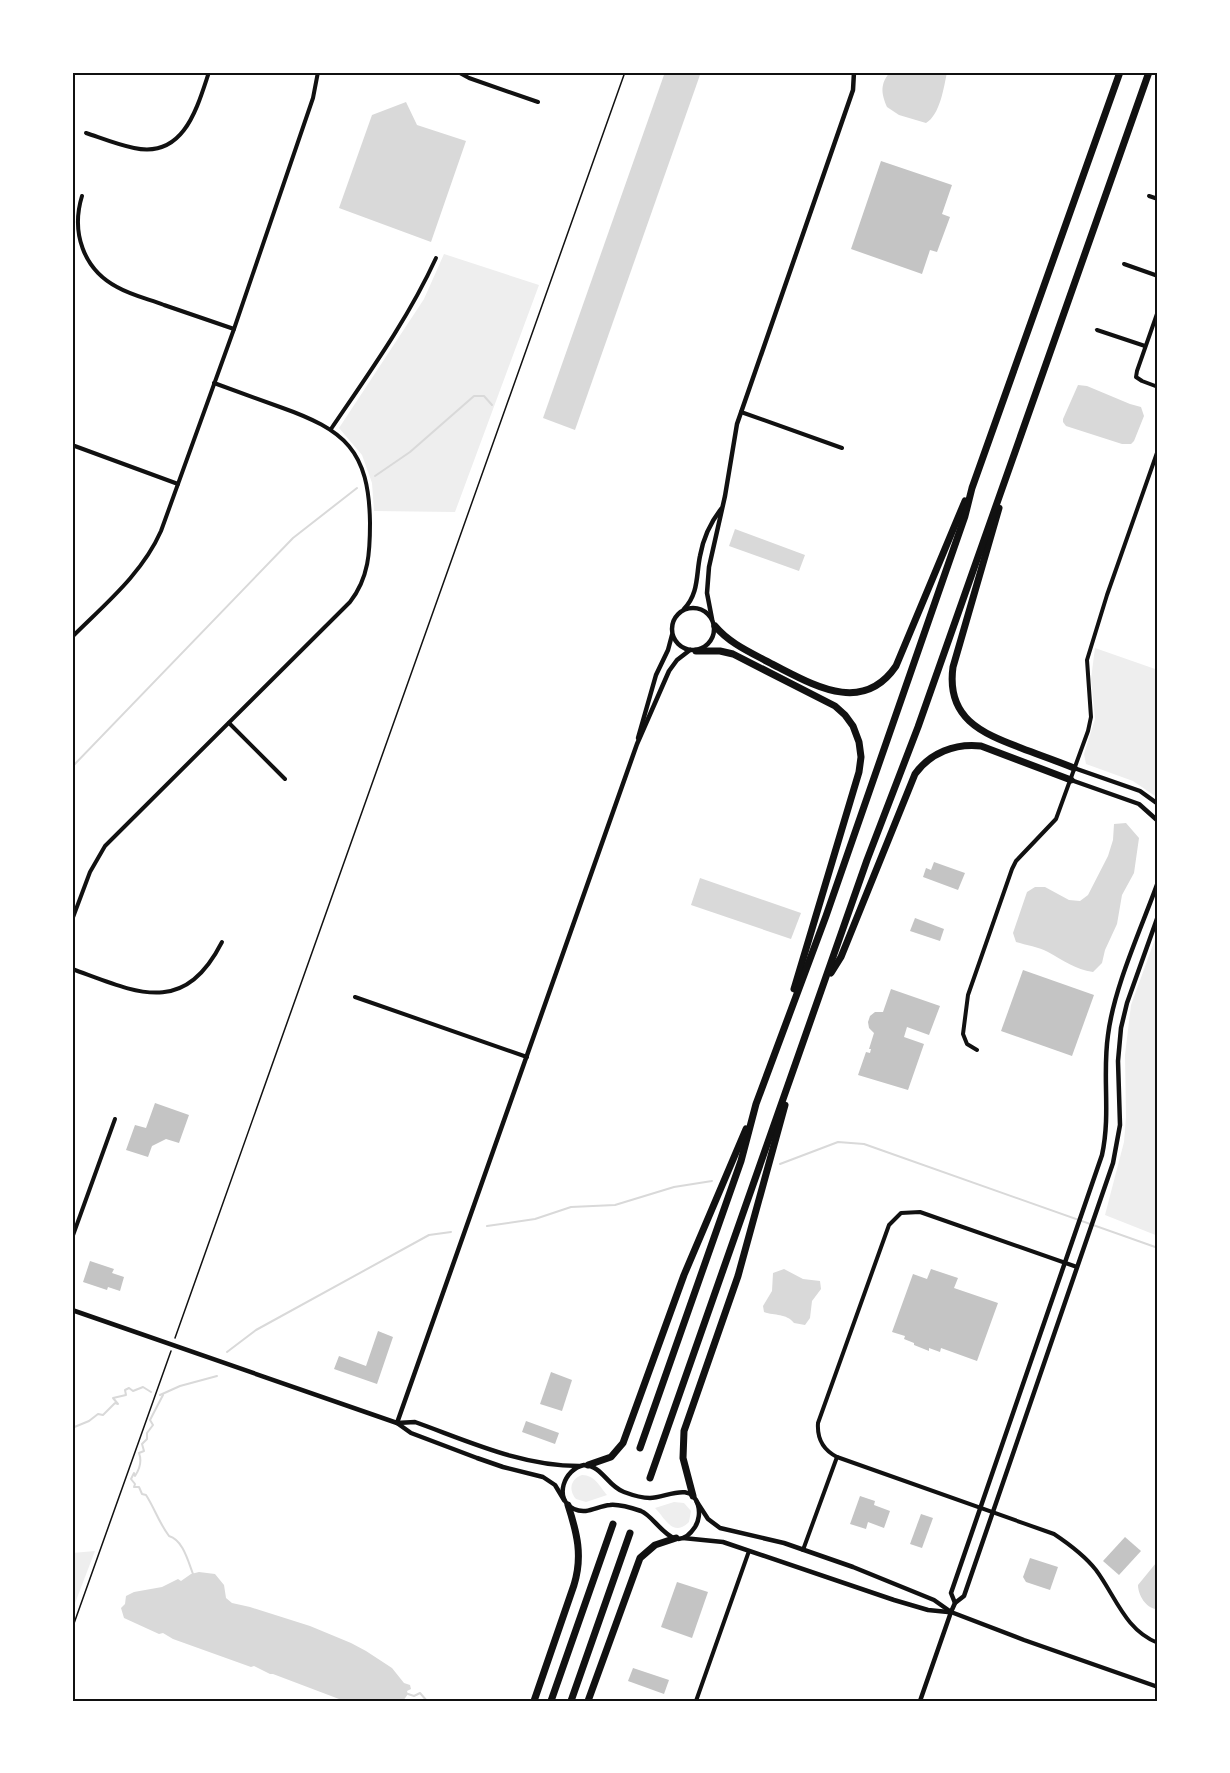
<svg xmlns="http://www.w3.org/2000/svg" width="1230" height="1773" viewBox="0 0 1230 1773" font-family="Poppins,sans-serif">
  <style>
    .green { fill: #eee }
    .water { fill: #d9d9d9 }
    .lines { fill: none; stroke-linecap: round; stroke-linejoin: round }
    .stream { stroke: #d9d9d9; stroke-width: 2 }
    .building { fill: #c4c4c4 }
    .path { stroke: #111; stroke-width: 1.5 }
    .minor { stroke: #111; stroke-width: 4 }
    .tertiary { stroke: #111; stroke-width: 4.5 }
    .motorway { stroke: #111; stroke-width: 7 }
    .neatline { fill: none; stroke: #111; stroke-width: 2 }
  </style>
  <rect width="100%" height="100%" fill="#fff"/>
  <g class="green">
    <polygon points="444,254 539,285 455,512 374,511 372,483 362,455 339,428 424,299"/>
    <polygon points="1095,648 1158,670 1158,798 1133,781 1086,764 1084,754 1095,719 1091,679"/>
    <polygon points="1158,931 1158,1236 1105,1215 1124,1142 1126,1117 1125,1055 1131,1005"/>
    <path d="M582,1475C595,1475 600,1487 607,1495L586,1502L576,1499C568,1489 571,1479 582,1475Z"/>
    <path d="M674,1502L684,1503L691,1511L689,1522C673,1538 665,1518 655,1508Z"/>
    <polygon points="95,1551 72,1611 72,1553"/>
  </g>
  <g class="water">
    <polygon points="665,72 701,72 575,430 543,418"/>
    <path d="M890,72H947C944,87 940,115 926,123L899,115L887,107C881,93 880,84 890,72Z"/>
    <polygon points="406,102 417,125 466,141 431,242 339,208 372,115"/>
    <polygon points="1078,385 1087,386 1130,404 1141,407 1144,416 1134,441 1131,444 1122,444 1066,426 1063,422 1063,419"/>
    <polygon points="735,529 805,555 799,571 729,546"/>
    <path d="M1126,823L1139,838L1134,873L1122,895L1117,924L1105,950L1102,963L1093,972C1075,969 1064,961 1048,952C1039,947 1026,945 1016,942L1013,933L1027,892L1035,887H1045L1069,900L1080,901L1088,895L1108,856L1113,840L1114,824Z"/>
    <polygon points="700,878 801,913 791,939 691,905"/>
    <path d="M784,1269L803,1279L820,1281L821,1289L812,1301L810,1318L805,1325L794,1323C786,1313 775,1316 764,1312L763,1306L772,1291L773,1273Z"/>
    <path d="M1158,1546V1609H1156C1146,1608 1138,1595 1138,1585L1156,1563V1547Z"/>
    <polygon points="199,1572 215,1574 224,1585 226,1598 232,1603 250,1607 310,1626 351,1643 366,1651 392,1668 404,1683 410,1685 411,1689 407,1691 408,1694 403,1701 339,1699 273,1674 270,1674 254,1666 251,1667 173,1639 163,1633 159,1634 124,1618 121,1608 125,1604 126,1596 134,1592 162,1587 178,1579 181,1581 191,1574"/>
  </g>
  <g class="lines">
    <g class="stream">
      <polyline points="375,476 410,452 474,396 484,396 492,405"/>
      <polyline points="72,767 293,538 357,488"/>
      <polyline points="780,1164 838,1142 864,1144 1158,1248"/>
      <polyline points="487,1226 535,1219 571,1207 615,1205 674,1187 712,1181"/>
      <polyline points="227,1352 256,1330 429,1235 451,1232"/>
      <polyline points="160,1395 180,1386 217,1376"/>
      <path d="M163,1395L150,1420L153,1425L147,1433V1439L142,1444L144,1451L139,1453C142,1461 139,1470 135,1476L134,1473L131,1479L135,1484L134,1487H139L142,1494L146,1495C155,1509 158,1521 169,1536C183,1540 188,1561 193,1574"/>
      <polyline points="72,1428 89,1421 98,1414 103,1415 115,1403 118,1404 113,1398 126,1395 125,1390 129,1388 133,1391 143,1387 151,1392"/>
      <polyline points="408,1694 414,1696 420,1693 427,1701"/>
    </g>
  </g>
  <g class="building">
    <polygon points="881,161 952,185 942,214 950,217 937,252 930,250 922,274 851,249"/>
    <polygon points="934,862 965,873 958,890 923,877 926,868 931,870"/>
    <polygon points="915,918 944,929 940,941 910,931"/>
    <polygon points="1023,970 1094,995 1072,1056 1001,1031"/>
    <polygon points="891,989 940,1006 929,1035 907,1027 904,1037 924,1044 908,1090 858,1075 866,1052 870,1053 871,1049 869,1049 874,1033 869,1028 868,1022 870,1016 875,1012 883,1012"/>
    <polygon points="155,1103 189,1115 179,1143 166,1139 152,1146 148,1157 126,1150 135,1125 146,1128"/>
    <polygon points="90,1261 114,1269 112,1273 124,1277 120,1291 108,1287 107,1290 83,1282"/>
    <polygon points="931,1269 958,1278 954,1288 998,1303 977,1361 941,1348 940,1352 929,1348 929,1351 914,1345 914,1343 904,1339 905,1336 892,1332 913,1274 927,1279"/>
    <polygon points="378,1331 393,1337 377,1384 334,1369 339,1356 366,1366"/>
    <polygon points="551,1372 572,1380 562,1411 540,1404"/>
    <polygon points="526,1421 559,1433 555,1444 522,1432"/>
    <polygon points="860,1496 875,1501 874,1505 890,1511 884,1528 868,1522 866,1529 850,1524"/>
    <polygon points="921,1514 933,1518 922,1548 910,1544"/>
    <polygon points="1125,1537 1141,1551 1119,1575 1103,1561"/>
    <polygon points="1030,1558 1058,1567 1050,1590 1026,1582 1023,1577"/>
    <polygon points="677,1582 708,1592 692,1638 661,1627"/>
    <polygon points="633,1668 669,1680 664,1694 628,1681"/>
  </g>
  <g class="lines">
    <g class="path">
      <polyline points="175,1338 625,72"/>
      <polyline points="72,1629 171,1351"/>
    </g>
    <g class="minor">
      <polyline points="458,72 469,78 538,102"/>
      <path d="M86,133C101,138 118,145 134,148C184,159 197,108 209,72"/>
      <path d="M82,196C71,232 83,269 117,287C131,295 148,299 164,305C188,313 211,321 234,329"/>
      <polyline points="1149,196 1158,199"/>
      <polyline points="1124,264 1158,276"/>
      <polyline points="1158,311 1137,371 1136,377 1142,381 1158,387"/>
      <polyline points="1097,330 1145,346"/>
      <polyline points="741,412 842,448"/>
      <path d="M331,429C369,373 408,319 436,258"/>
      <polyline points="72,445 178,484"/>
      <path d="M72,637C105,604 142,574 161,531L234,329L313,98L318,72"/>
      <polyline points="229,723 285,779"/>
      <path d="M72,920L90,872L105,846L350,602C369,578 370,551 370,523C369,450 345,430 280,407C258,399 236,391 214,383"/>
      <path d="M72,969C136,992 183,1018 222,942"/>
      <polyline points="355,997 527,1057"/>
      <polyline points="977,1050 967,1044 963,1034 968,995 1012,869 1016,861 1056,819 1088,731 1091,717 1087,660 1107,595 1158,450"/>
      <polyline points="72,1238 115,1119"/>
      <path d="M1077,1267L920,1212L901,1213L889,1225L818,1423C817,1438 823,1450 837,1457L1054,1534C1069,1544 1085,1556 1096,1570C1116,1597 1125,1630 1158,1643"/>
      <polyline points="803,1550 837,1457"/>
      <polyline points="696,1701 749,1551"/>
    </g>
    <g class="tertiary">
      <circle cx="693" cy="629" r="21"/>
      <path d="M684,609C699,593 696,575 700,556C703,539 711,522 721,509"/>
      <polyline points="712,619 707,593 709,567 725,496 737,424 853,90 854,72"/>
      <polyline points="638,738 656,675 668,650 672,635"/>
      <polyline points="1074,768 1140,791 1158,804"/>
      <polyline points="1071,780 1139,804 1158,821"/>
      <polyline points="72,1310 397,1423 411,1433 477,1458 503,1467 543,1477 555,1485 564,1500"/>
      <polyline points="397,1423 637,744 669,671 677,660 690,650"/>
      <path d="M397,1423L415,1422C468,1441 521,1466 579,1466"/>
      <path d="M584,1465C603,1466 607,1486 624,1492C632,1495 642,1498 650,1498C666,1498 691,1481 698,1505C700,1512 699,1521 695,1527C674,1559 657,1517 641,1511C632,1508 619,1504 610,1505C597,1506 587,1515 574,1509C553,1499 564,1469 584,1465Z"/>
      <polyline points="697,1502 708,1519 720,1528 784,1543 853,1567 934,1600 951,1612 1024,1640 1158,1687"/>
      <polyline points="683,1538 723,1542 894,1600 928,1610 948,1612"/>
      <path d="M955,1603L951,1593L1102,1155C1111,1113 1102,1076 1108,1035C1114,987 1141,929 1158,882"/>
      <polyline points="920,1701 951,1612 955,1603 964,1596 1113,1163 1120,1125 1118,1061 1121,1028 1127,1003 1158,916"/>
    </g>
    <g class="motorway">
      <path d="M999,508L953,667C946,718 981,733 1021,748C1039,755 1057,761 1074,768"/>
      <path d="M715,626C730,644 752,653 772,664C812,684 862,716 896,666L965,501"/>
      <polyline points="696,651 720,651 733,654 835,706 845,715 853,726 859,742 861,757 859,772 794,989"/>
      <path d="M831,973L841,957L915,774C930,753 955,743 981,746L1071,780"/>
      <polyline points="640,1448 741,1161 756,1104 826,916 965,516 972,488 1120,72"/>
      <polyline points="588,1465 611,1457 623,1443 684,1275 746,1129"/>
      <polyline points="650,1478 867,860 918,727 1149,72"/>
      <polyline points="693,1496 683,1458 684,1431 738,1276 785,1105"/>
      <path d="M534,1701L574,1585C583,1556 577,1533 568,1505"/>
      <polyline points="551,1701 613,1524"/>
      <polyline points="571,1701 630,1533"/>
      <polyline points="588,1701 640,1558 655,1545 676,1538"/>
    </g>
  </g>
  <rect width="1230" height="1773" fill="none" stroke="#ffffff" stroke-width="147"/>
  <rect x="74" y="74" width="1082" height="1626" class="neatline"/>
</svg>
